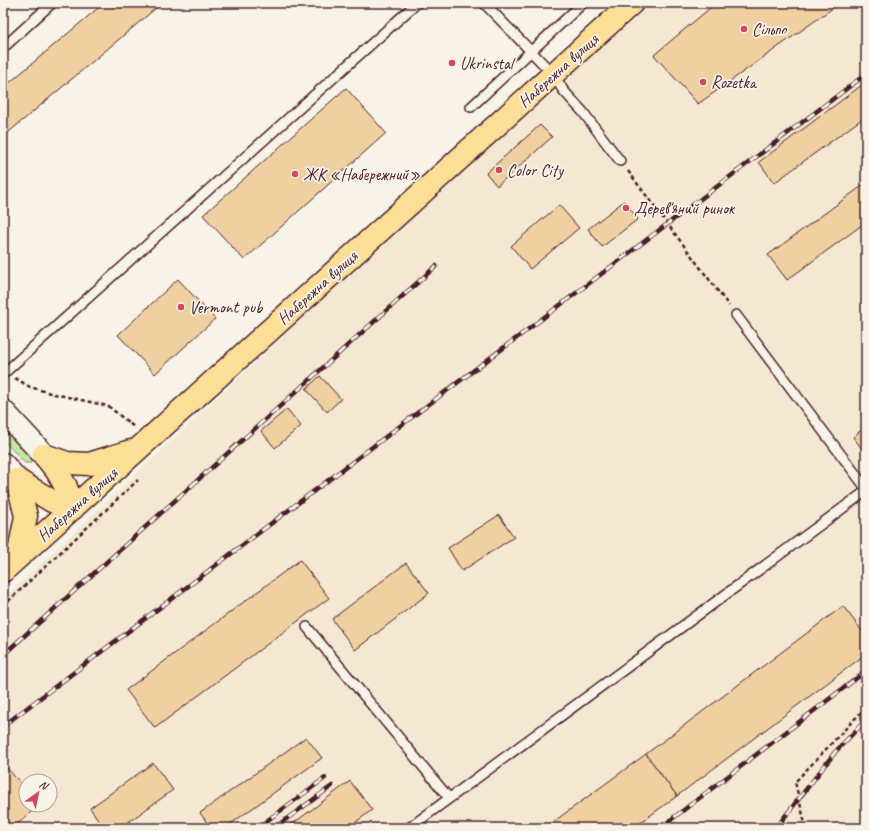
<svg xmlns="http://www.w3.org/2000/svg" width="869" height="831" viewBox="0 0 869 831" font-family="Caveat,sans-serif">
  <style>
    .built { fill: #f4e8d3; fill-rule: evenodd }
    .green { fill: #c1e8a4; stroke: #868468 }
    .building { fill: #eed0a1; stroke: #4a1f2b }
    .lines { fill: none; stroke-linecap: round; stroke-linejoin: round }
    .lane-casing { stroke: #4a1f2b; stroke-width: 12 }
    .secondary-casing { stroke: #4a1f2b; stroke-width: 25 }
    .primary-casing { stroke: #4a1f2b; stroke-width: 25 }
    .path { stroke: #4a1f2b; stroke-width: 2.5; stroke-dasharray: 4 3; stroke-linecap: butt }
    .lane { stroke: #f7f3e8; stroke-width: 9 }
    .secondary { stroke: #f7f3e8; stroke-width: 22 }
    .primary { stroke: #fbdf96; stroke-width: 22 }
    .rail-casing { stroke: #4a1f2b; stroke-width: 4.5 }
    .rail { stroke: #f7f3e8; stroke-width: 3; stroke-dasharray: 9; stroke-linecap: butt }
    .poi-dot { fill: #d1495b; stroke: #f7f3e8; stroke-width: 1.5 }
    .labels { text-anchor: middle; stroke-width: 3.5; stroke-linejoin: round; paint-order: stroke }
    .poi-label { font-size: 17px; fill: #4a1f2b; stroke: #f7f3e8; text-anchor: start }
    .street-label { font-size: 17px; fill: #4a1f2b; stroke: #f7f3e8 }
  </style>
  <rect width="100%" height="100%" fill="#f7f3e8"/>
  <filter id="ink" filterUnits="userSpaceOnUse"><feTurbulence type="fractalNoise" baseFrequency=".025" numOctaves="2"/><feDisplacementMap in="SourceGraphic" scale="8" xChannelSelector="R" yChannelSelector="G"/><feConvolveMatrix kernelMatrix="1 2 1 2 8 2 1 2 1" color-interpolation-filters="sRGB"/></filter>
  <g filter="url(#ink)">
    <path class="built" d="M637,3H866V828H3V599ZM26,781H50V805H26Z"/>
    <polygon class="green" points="3,426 31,456 31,463 25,463 3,440"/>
    <g class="building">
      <polygon points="104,3 162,3 3,137 3,88"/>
      <polygon points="716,3 840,3 698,104 654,55"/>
      <polygon points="866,82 866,116 774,183 759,162"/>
      <polygon points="346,88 386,133 244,260 203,215"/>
      <polygon points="540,125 552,137 497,186 486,173"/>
      <polygon points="866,183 866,222 787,280 768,255"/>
      <polygon points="624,201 638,219 602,247 588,229"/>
      <polygon points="559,205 579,228 530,269 511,246"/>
      <polygon points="178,279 215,319 155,374 118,335"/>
      <polygon points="320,376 341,399 327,412 306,389"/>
      <polygon points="287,409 301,426 275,448 261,431"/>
      <polygon points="866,426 866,454 853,437"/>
      <polygon points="499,515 514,537 462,571 448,548"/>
      <polygon points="300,560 329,598 155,728 126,690"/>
      <polygon points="406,563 429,593 355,650 332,619"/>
      <polygon points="843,606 866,636 866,654 677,796 646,754"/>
      <polygon points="306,737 322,758 225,828 211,828 200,813"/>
      <polygon points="646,754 677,796 633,828 545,828"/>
      <polygon points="153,763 173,790 120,828 104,828 90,808"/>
      <polygon points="6,767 26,789 26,805 39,805 13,828 3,828 3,769"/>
      <polygon points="350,781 372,810 348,828 287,828"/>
    </g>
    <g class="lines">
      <defs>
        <g id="lane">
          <polyline points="484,3 553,74 563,90 583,112 620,161"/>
          <polyline points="3,48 52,3"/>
          <polyline points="471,107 583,3"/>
          <polyline points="736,315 866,488"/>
          <polyline points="3,374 417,3"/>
          <polyline points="307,627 449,798"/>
          <polyline points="409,828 866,491"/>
        </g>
        <g id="secondary">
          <polyline points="3,411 44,455"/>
          <polyline points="3,464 17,480"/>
        </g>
        <g id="primary">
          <polyline points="44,455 67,463 89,464 131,451"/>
          <polyline points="44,455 57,471 66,487 73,508"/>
          <polyline points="17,480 26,516 18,557"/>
          <polyline points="17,480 52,501 73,508"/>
          <polyline points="3,571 632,3"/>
        </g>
      </defs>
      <use href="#lane" class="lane-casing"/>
      <use href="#secondary" class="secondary-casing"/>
      <use href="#primary" class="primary-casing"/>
      <g class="path">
        <polyline points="628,171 729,306"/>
        <polyline points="15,378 30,387 50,393 108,406 134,427"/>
        <polyline points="3,606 138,480"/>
        <polyline points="806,828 795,782 866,707"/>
      </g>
      <use href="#lane" class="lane"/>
      <use href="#secondary" class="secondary"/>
      <use href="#primary" class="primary"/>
      <defs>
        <g id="rail">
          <polyline points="3,655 436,266"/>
          <polyline points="3,726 866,74"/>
          <polyline points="257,828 325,778"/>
          <polyline points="274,828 332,786"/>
          <polyline points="660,828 866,671"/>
          <polyline points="776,828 836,751 866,720"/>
        </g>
      </defs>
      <use href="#rail" class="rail-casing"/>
      <use href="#rail" class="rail"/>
    </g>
  </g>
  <g class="poi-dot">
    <circle cx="744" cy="29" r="4"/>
    <circle cx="452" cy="63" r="4"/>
    <circle cx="703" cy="82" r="4"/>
    <circle cx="499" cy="170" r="4"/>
    <circle cx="295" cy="174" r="4"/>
    <circle cx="626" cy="208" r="4"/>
    <circle cx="181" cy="307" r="4"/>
  </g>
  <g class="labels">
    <g class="poi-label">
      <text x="752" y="35">Сільпо</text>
      <text x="460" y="69">Ukrinstal</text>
      <text x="711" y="88">Rozetka</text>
      <text x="507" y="176">Color City</text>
      <text x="303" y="180">ЖК «Набережний»</text>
      <text x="634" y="214">Дерев'яний ринок</text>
      <text x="189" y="313">Vermont pub</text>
    </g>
    <g class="street-label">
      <text transform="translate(558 70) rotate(-42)" y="6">Набережна вулиця</text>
      <text transform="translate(317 287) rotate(-42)" y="6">Набережна вулиця</text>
      <text transform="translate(77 504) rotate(-42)" y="6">Набережна вулиця</text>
    </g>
  </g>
  <rect width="869" height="831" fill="none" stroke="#f7f3e8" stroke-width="16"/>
  <rect x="8" y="8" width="853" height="815" fill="none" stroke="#4a1f2b" stroke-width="1.5" filter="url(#ink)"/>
  <g transform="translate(38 793) rotate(33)"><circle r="19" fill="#f7f3e8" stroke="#b29e9c"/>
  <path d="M0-3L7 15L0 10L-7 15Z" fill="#d1495b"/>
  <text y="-6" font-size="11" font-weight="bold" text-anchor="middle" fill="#4a1f2b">N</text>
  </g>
</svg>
